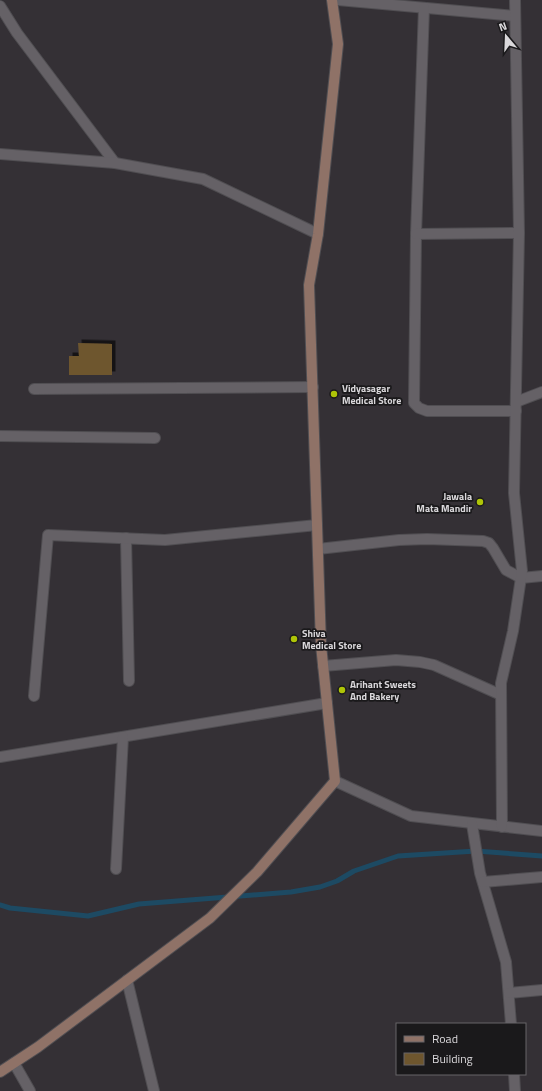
<svg xmlns="http://www.w3.org/2000/svg" width="542" height="1091" viewBox="0 0 542 1091" font-family="'Titillium Web',sans-serif">
  <style>
    .lines { fill: none; stroke-linecap: round; stroke-linejoin: round }
    .stream { stroke: #1d4a63; stroke-width: 5 }
    .building { fill: #6e562e; filter: url(#shadow) }
    .street-casing { stroke: #504e52; stroke-width: 12 }
    .secondary-casing { stroke: #504e52; stroke-width: 12 }
    .street { stroke: #656166; stroke-width: 10 }
    .secondary { stroke: #8f7267; stroke-width: 10 }
    .poi-dot { fill: #afc507; stroke: #1a191b; stroke-width: 1.5 }
    .labels { text-anchor: middle; stroke-width: 3.5; stroke-linejoin: round; paint-order: stroke }
    .poi-label { font-size: 10px; font-weight: bold; fill: #dad8db; stroke: #1a191b; text-anchor: start }
  </style>
  <defs>
    <filter id="shadow"><feDropShadow dx="3.5" dy="-3.5" stdDeviation="0" flood-color="#0009"/></filter>
  </defs>
  <rect width="100%" height="100%" fill="#343035"/>
  <g class="lines">
    <polyline class="stream" points="0,905 10,908 88,916 139,904 291,892 320,887 337,881 354,871 398,856 476,851 542,856"/>
  </g>
  <polygon class="building" points="78,343 112,344 112,375 69,375 69,356 79,356"/>
  <g class="lines">
    <defs>
      <g id="street">
        <polyline points="338,0 515,16"/>
        <polyline points="0,6 17,33 115,163"/>
        <polyline points="424,8 416,234 414,403 419,408 427,411 516,411"/>
        <polyline points="0,154 115,163 203,179 318,234"/>
        <polyline points="416,234 519,233"/>
        <polyline points="34,389 313,387"/>
        <polyline points="516,402 542,392"/>
        <polyline points="0,436 155,438"/>
        <polyline points="126,538 129,681"/>
        <polyline points="318,549 399,540 427,539 483,541 489,543 493,548 506,570 521,578 542,576"/>
        <polyline points="323,666 396,660 420,662 434,665 501,695"/>
        <polyline points="34,696 48,535 165,540 317,525"/>
        <polyline points="0,757 327,703"/>
        <polyline points="335,781 411,816 542,831"/>
        <polyline points="472,824 480,873 506,962 511,1024"/>
        <polyline points="502,827 501,683 513,631 522,571 514,493 519,233 515,0"/>
        <polyline points="116,869 123,737"/>
        <polyline points="483,882 542,877"/>
        <polyline points="127,980 154,1091"/>
        <polyline points="509,993 542,990"/>
        <polyline points="14,1063 30,1091"/>
        <polyline points="514,1074 515,1091"/>
      </g>
      <polyline id="secondary" points="0,1072 38,1047 210,918 257,872 335,781 321,645 309,285 318,234 338,44 332,0"/>
    </defs>
    <use href="#street" class="street-casing"/>
    <use href="#secondary" class="secondary-casing"/>
    <use href="#street" class="street"/>
    <use href="#secondary" class="secondary"/>
  </g>
  <g class="poi-dot">
    <circle cx="334" cy="394" r="4"/>
    <circle cx="480" cy="502" r="4"/>
    <circle cx="294" cy="639" r="4"/>
    <circle cx="342" cy="690" r="4"/>
  </g>
  <g class="labels">
    <g class="poi-label">
      <text x="342" y="392">Vidyasagar<tspan x="342" dy="12">Medical Store</tspan></text>
      <text x="472" y="500" text-anchor="end">Jawala<tspan x="472" dy="12">Mata Mandir</tspan></text>
      <text x="302" y="637">Shiva<tspan x="302" dy="12">Medical Store</tspan></text>
      <text x="350" y="688">Arihant Sweets<tspan x="350" dy="12">And Bakery</tspan></text>
    </g>
  </g>
  <rect x="396" y="1023" width="130" height="52" fill="#1a191b" stroke="#676568"/>
  <rect x="404" y="1036" width="20" height="6" fill="#8f7267" stroke="#676568"/>
  <text x="432" y="1043" font-size="12" fill="#dad8db">Road</text>
  <rect x="404" y="1053" width="20" height="12" fill="#6e562e" stroke="#676568"/>
  <text x="432" y="1063" font-size="12" fill="#dad8db">Building</text>
  <g transform="translate(506 36) rotate(341)" stroke="#1a191b" stroke-width="3" paint-order="stroke">
  <path d="M0-3L7 15L0 10L-7 15Z" fill="#dad8db"/>
  <text y="-6" font-size="11" font-weight="bold" text-anchor="middle" fill="#dad8db">N</text>
  </g>
</svg>
